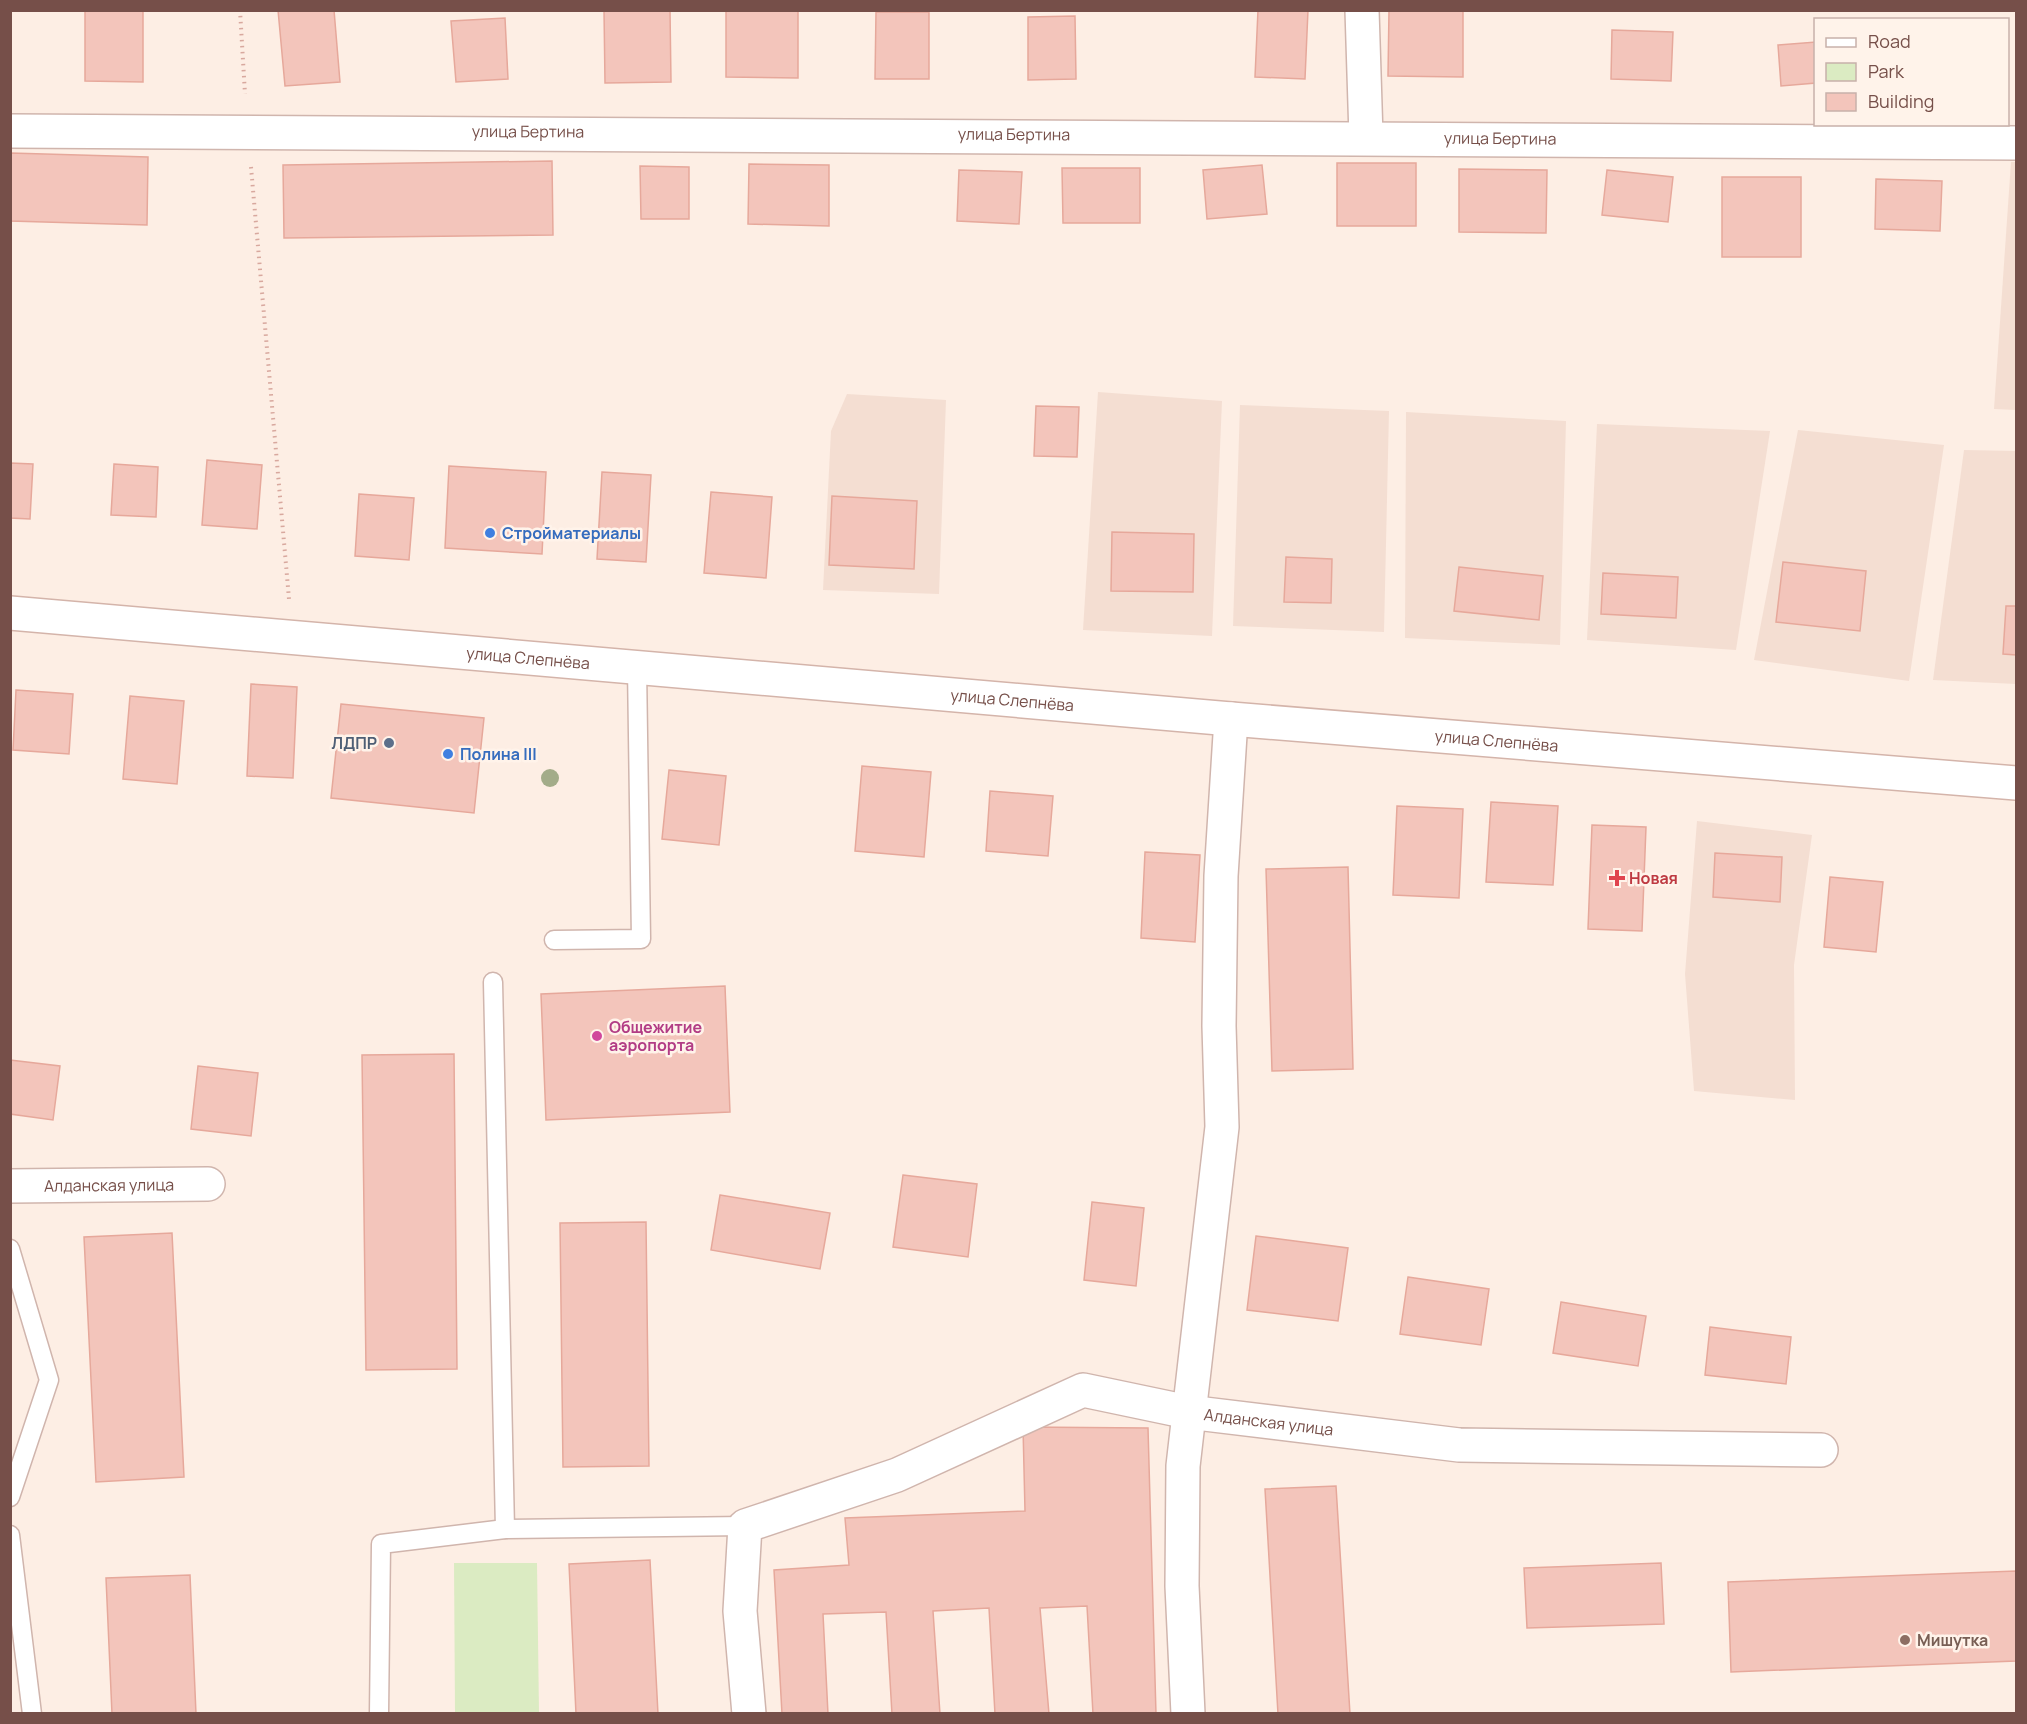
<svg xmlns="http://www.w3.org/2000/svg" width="2027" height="1724" viewBox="0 0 2027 1724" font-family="Manrope,sans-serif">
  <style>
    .residential { fill: #f4ded2 }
    .green { fill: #dbebc2 }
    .building { fill: #f3c5bb; stroke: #e6a89b; stroke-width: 1.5 }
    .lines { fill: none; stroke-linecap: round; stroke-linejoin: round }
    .lane-casing { stroke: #d0b5ad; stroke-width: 21 }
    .street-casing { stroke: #d0b5ad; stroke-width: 36 }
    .secondary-casing { stroke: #d4b4aa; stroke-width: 36 }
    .path { stroke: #d8a89e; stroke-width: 4; stroke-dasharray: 1.5 4.5; stroke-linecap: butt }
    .lane { stroke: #fff; stroke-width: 18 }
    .street { stroke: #fff; stroke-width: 33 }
    .secondary { stroke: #fff; stroke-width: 33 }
    .tree { fill: #a3ac89 }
    .shop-dot { fill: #3f7fe0; stroke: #fff3ea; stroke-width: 2 }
    .service-dot { fill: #5c6f8a; stroke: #fff3ea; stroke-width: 2 }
    .health-dot { fill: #e0444e; stroke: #fff3ea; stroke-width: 2 }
    .hotel-dot { fill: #d1479c; stroke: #fff3ea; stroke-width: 2 }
    .education-dot { fill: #8d6e63; stroke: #fff3ea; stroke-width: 2 }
    .labels { text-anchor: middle; stroke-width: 5; stroke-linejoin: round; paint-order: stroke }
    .street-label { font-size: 16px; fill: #764f49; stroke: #fff3ea }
    .shop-label { font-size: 16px; font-weight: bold; fill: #366cbe; stroke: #fff3ea; text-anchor: start }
    .service-label { font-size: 16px; font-weight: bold; fill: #4e5e75; stroke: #fff3ea; text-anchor: end }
    .health-label { font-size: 16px; font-weight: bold; fill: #be3a42; stroke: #fff3ea; text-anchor: start }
    .hotel-label { font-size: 16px; font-weight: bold; fill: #b23c85; stroke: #fff3ea; text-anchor: start }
    .education-label { font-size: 16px; font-weight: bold; fill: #785e54; stroke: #fff3ea; text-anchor: start }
  </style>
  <rect width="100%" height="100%" fill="#fdeee4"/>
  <g class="residential">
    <polygon points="2011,162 2016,162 2016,410 1994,409"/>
    <polygon points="1098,392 1222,401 1212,636 1083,630"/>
    <polygon points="847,394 946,400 939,594 823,590 831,431"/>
    <polygon points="1240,405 1389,411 1384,632 1233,626"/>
    <polygon points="1406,412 1566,421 1560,645 1405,638"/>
    <polygon points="1597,424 1770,431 1736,650 1587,640"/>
    <polygon points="1798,430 1944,445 1909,681 1754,660"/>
    <polygon points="1964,450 2016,451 2016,684 1933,680"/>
    <polygon points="1697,821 1812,835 1794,965 1795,1100 1694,1091 1685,974"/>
  </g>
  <polygon class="green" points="454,1563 537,1563 539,1713 455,1713"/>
  <g class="building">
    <polygon points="85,10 143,10 143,82 85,81"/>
    <polygon points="278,10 334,10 340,82 285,86"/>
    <polygon points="604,10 670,10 671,82 605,83"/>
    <polygon points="726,10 798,10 798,78 726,77"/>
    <polygon points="1258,10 1308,10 1305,79 1255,77"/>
    <polygon points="1389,10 1463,10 1463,77 1388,76"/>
    <polygon points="876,12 929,12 929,79 875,79"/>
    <polygon points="1075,16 1076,79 1028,80 1028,17"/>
    <polygon points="505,18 508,79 456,82 451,21"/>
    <polygon points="1612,30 1673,32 1671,81 1611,79"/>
    <polygon points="1816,42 1816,83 1781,86 1778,45"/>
    <polygon points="10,153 148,157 147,225 10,221"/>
    <polygon points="552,161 553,235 284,238 283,165"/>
    <rect x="1337" y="163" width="79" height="63"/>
    <polygon points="749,164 829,165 829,226 748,224"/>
    <polygon points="1262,165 1267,214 1207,219 1203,170"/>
    <polygon points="640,166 689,167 689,219 641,219"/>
    <polygon points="1062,168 1140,168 1140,223 1063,223"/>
    <polygon points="1459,169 1547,170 1546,233 1459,232"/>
    <polygon points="959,170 1022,172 1019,224 957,221"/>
    <polygon points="1607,170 1673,177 1668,222 1602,215"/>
    <rect x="1722" y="177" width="79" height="80"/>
    <polygon points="1876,179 1942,181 1940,231 1875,229"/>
    <polygon points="1036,406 1079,407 1077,457 1034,456"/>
    <polygon points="207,460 262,465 257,529 202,525"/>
    <polygon points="10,463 33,464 30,519 10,518"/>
    <polygon points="114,464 158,467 156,517 111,515"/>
    <polygon points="449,466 546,472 542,554 445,548"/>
    <polygon points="602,472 651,475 646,562 597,559"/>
    <polygon points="711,492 772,497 766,578 704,573"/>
    <polygon points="359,494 414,498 409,560 355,556"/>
    <polygon points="832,496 917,501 914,569 829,565"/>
    <polygon points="1112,532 1194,534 1193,592 1111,591"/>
    <polygon points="1286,557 1332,559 1331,603 1284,602"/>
    <polygon points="1783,562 1866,571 1860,631 1776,622"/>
    <polygon points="1459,567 1543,576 1539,620 1454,611"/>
    <polygon points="1603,573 1678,577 1676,618 1601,614"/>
    <polygon points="2006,606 2016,606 2016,655 2003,654"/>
    <polygon points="251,684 297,687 293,778 247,776"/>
    <polygon points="16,690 73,694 69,754 13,750"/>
    <polygon points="130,696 184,701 177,784 123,779"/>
    <polygon points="341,704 484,718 474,813 331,798"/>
    <polygon points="862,766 931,772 924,857 855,851"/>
    <polygon points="669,770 726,776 719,845 662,839"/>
    <polygon points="990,791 1053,796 1048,856 986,851"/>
    <polygon points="1491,802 1558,806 1553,885 1486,882"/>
    <polygon points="1397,806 1463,809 1459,898 1393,895"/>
    <polygon points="1592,825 1646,827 1642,931 1588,929"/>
    <polygon points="1145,852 1200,855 1195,942 1141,938"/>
    <polygon points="1715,853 1782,857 1780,902 1713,897"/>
    <polygon points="1348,867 1353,1069 1272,1071 1266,869"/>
    <polygon points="1830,877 1883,882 1876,952 1824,947"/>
    <polygon points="725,986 730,1112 546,1120 541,994"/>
    <polygon points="454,1054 457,1369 366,1370 362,1055"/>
    <polygon points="10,1060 60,1066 53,1120 10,1114"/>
    <polygon points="198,1066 258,1073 251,1136 191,1129"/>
    <polygon points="903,1175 977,1184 968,1257 893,1247"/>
    <polygon points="720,1195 830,1213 820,1269 711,1250"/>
    <polygon points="1092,1202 1144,1208 1136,1286 1084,1280"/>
    <polygon points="646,1222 649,1466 563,1467 560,1223"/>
    <polygon points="172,1233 184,1477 96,1482 84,1237"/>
    <polygon points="1256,1236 1348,1248 1338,1321 1247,1310"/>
    <polygon points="1408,1277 1489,1289 1481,1345 1400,1334"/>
    <polygon points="1561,1302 1646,1316 1638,1366 1553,1353"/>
    <polygon points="1710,1327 1791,1337 1786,1384 1705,1375"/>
    <polygon points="1023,1427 1148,1428 1156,1714 1093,1714 1087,1606 1040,1608 1049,1714 995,1714 989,1608 933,1611 940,1714 892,1714 886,1612 823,1614 828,1714 782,1714 774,1570 849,1565 845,1518 1025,1511"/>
    <polygon points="1336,1486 1350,1714 1278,1714 1265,1489"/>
    <polygon points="650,1560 658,1714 576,1714 569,1564"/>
    <polygon points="1661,1563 1664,1624 1527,1628 1524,1568"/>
    <polygon points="2016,1571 2016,1661 1731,1672 1728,1582"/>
    <polygon points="190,1575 196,1714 112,1714 106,1578"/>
  </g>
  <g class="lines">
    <defs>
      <g id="lane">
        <polyline points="554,940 641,939 637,667"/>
        <polyline points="493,982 505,1529"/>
        <polyline points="10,1249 49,1380 10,1497"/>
        <polyline points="10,1535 32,1714"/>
        <polyline points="379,1714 381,1544 505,1529 745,1526"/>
      </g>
      <g id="street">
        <polyline points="1362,10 1366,137"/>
        <path id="s1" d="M10,131C679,129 1348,137 2016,143"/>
        <path id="s2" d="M10,1186L208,1184"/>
        <path id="s3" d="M749,1714L740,1611L745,1526L897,1475L1083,1390L1188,1412L1459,1445L1821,1450"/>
        <polyline points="1188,1714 1182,1586 1183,1466 1222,1127 1219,1026 1221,876 1231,719"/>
      </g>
      <g id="secondary">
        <path id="s4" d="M10,613L1231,719L2016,783"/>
      </g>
    </defs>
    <use href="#lane" class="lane-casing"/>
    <use href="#street" class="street-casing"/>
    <use href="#secondary" class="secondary-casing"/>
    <g class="path">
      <polyline points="240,10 245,94"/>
      <polyline points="251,167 289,599"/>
    </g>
    <use href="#lane" class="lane"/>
    <use href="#street" class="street"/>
    <use href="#secondary" class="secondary"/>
  </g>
  <circle class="tree" cx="550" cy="778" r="9"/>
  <g class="shop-dot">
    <circle cx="490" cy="533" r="6"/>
    <circle cx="448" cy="754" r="6"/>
  </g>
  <circle class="service-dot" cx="389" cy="743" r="6"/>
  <path class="health-dot" d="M1614 869h6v6h6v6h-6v6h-6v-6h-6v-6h6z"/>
  <circle class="hotel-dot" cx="597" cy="1036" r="6"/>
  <circle class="education-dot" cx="1905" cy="1640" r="6"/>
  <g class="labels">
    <g class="street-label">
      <text dy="6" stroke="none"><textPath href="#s1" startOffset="518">улица Бертина</textPath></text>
      <text dy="6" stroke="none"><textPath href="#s1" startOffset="1004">улица Бертина</textPath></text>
      <text dy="6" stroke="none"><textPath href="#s1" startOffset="1490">улица Бертина</textPath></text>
      <text dy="6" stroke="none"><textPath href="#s4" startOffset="520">улица Слепнёва</textPath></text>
      <text dy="6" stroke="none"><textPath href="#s4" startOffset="1006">улица Слепнёва</textPath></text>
      <text dy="6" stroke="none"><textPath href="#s4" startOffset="1492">улица Слепнёва</textPath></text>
      <text dy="6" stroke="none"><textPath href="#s2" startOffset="99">Алданская улица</textPath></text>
      <text dy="6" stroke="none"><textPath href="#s3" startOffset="742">Алданская улица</textPath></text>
    </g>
    <g class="shop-label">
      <text x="502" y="539">Стройматериалы</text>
      <text x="460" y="760">Полина III</text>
    </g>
    <g class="service-label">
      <text x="377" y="749">ЛДПР</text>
    </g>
    <g class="health-label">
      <text x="1629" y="884">Новая</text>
    </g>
    <g class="hotel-label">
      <text x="609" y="1033">Общежитие<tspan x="609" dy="18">аэропорта</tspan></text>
    </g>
    <g class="education-label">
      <text x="1917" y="1646">Мишутка</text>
    </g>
  </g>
  <rect width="2027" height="1724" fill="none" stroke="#764f49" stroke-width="24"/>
  <rect x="1814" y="18" width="195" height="108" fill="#fff3ea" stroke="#c8b1aa" stroke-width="1.5"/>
  <rect x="1826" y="38" width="30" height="9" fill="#ffffff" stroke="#c8b1aa" stroke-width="1.5"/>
  <text x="1868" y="48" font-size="18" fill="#764f49">Road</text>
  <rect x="1826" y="63" width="30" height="18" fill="#dbebc2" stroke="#c8b1aa" stroke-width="1.5"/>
  <text x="1868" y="78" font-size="18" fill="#764f49">Park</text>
  <rect x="1826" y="93" width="30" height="18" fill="#f3c5bb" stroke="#c8b1aa" stroke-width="1.5"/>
  <text x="1868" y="108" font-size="18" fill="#764f49">Building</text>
</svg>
